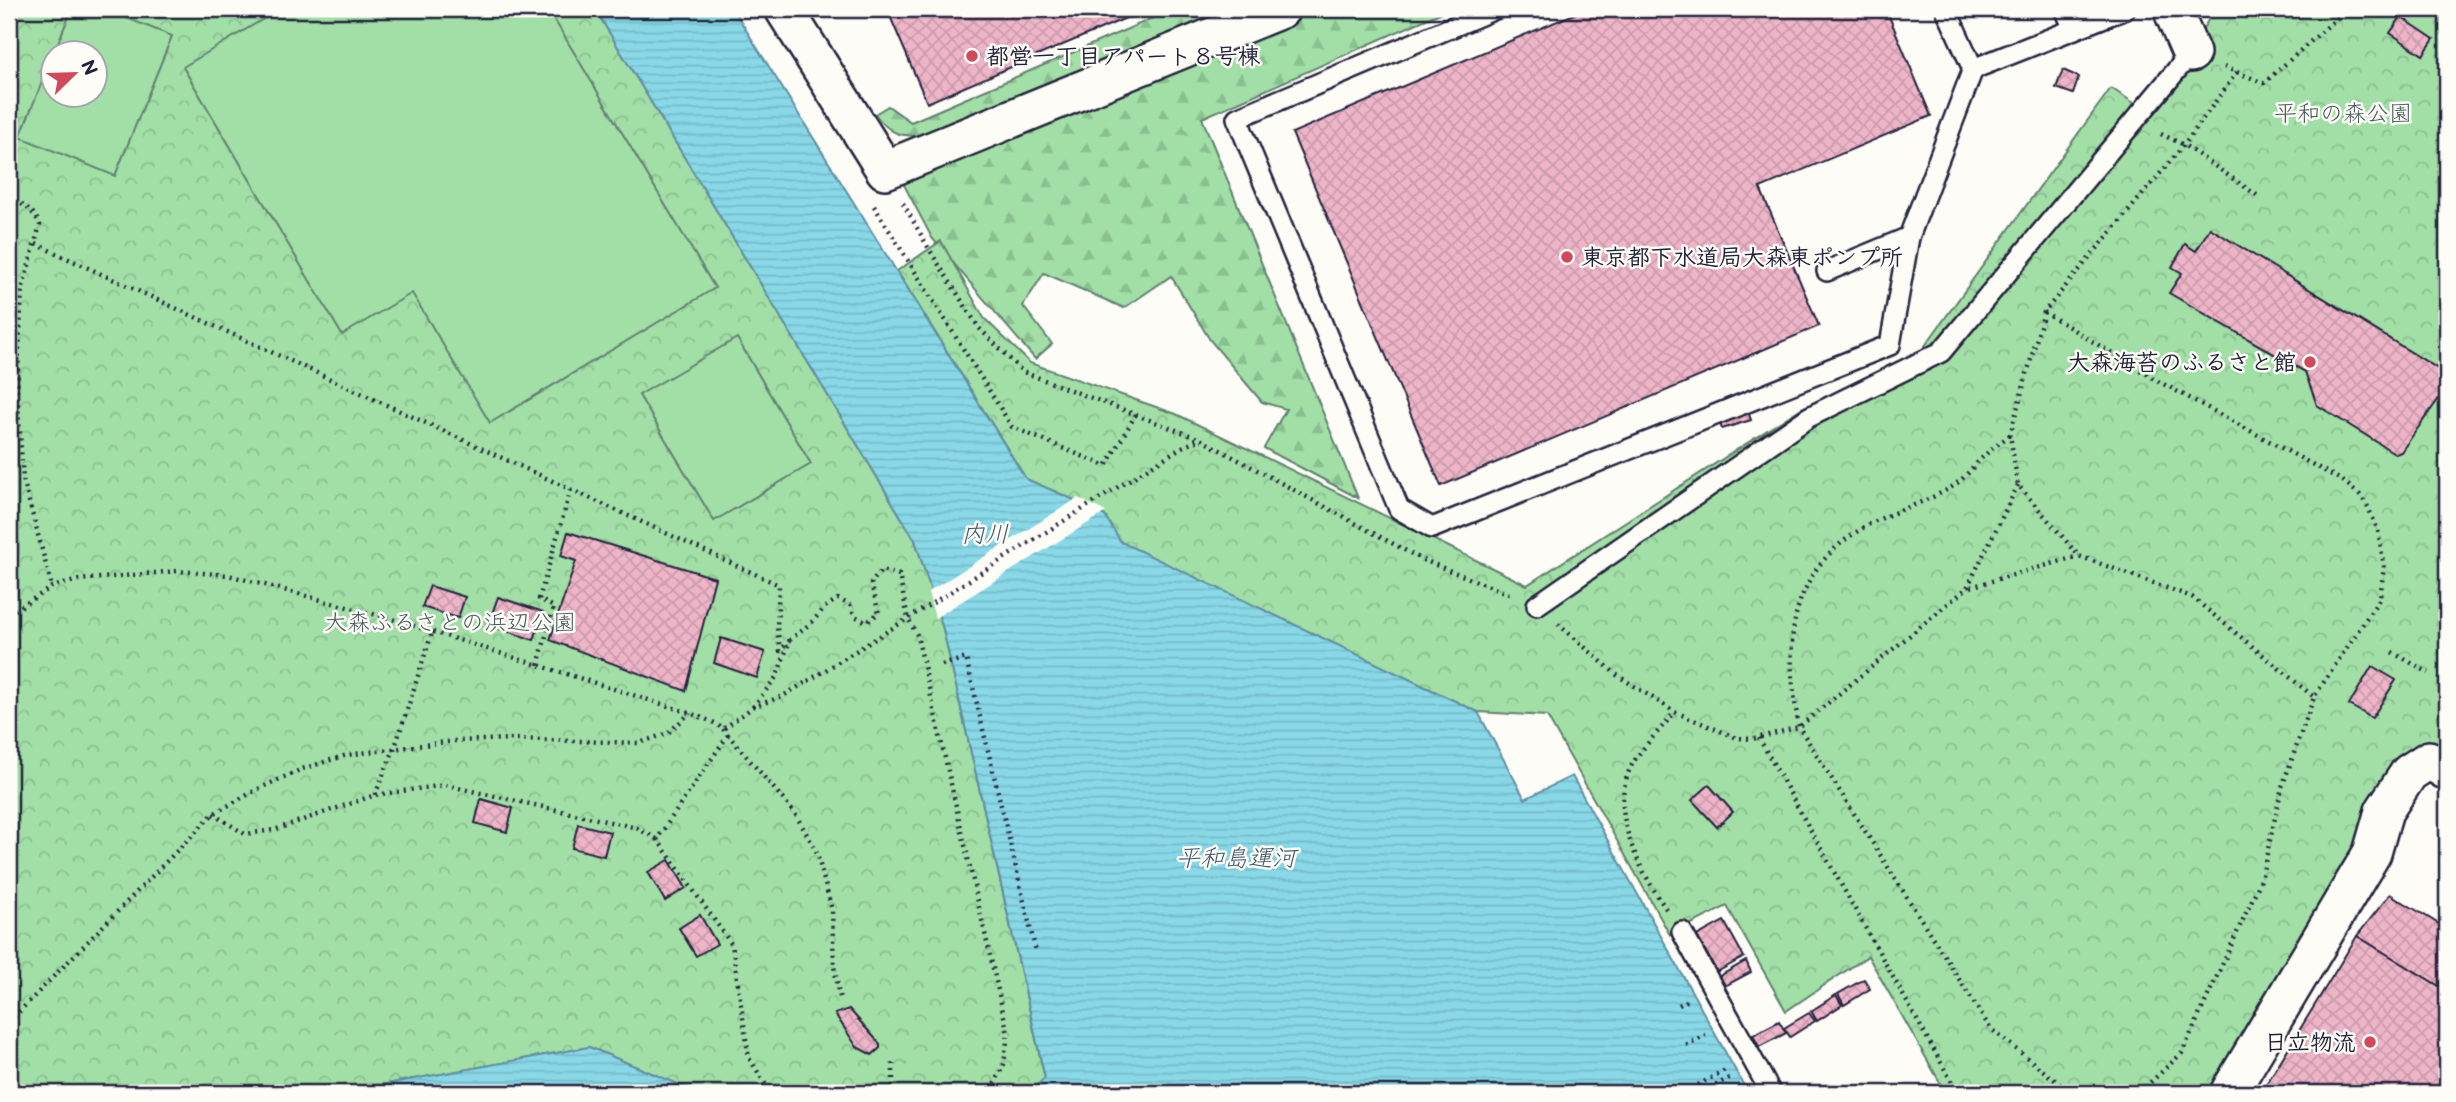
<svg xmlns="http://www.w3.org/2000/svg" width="2456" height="1102" viewBox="0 0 2456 1102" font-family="'Balsamiq Sans','Klee One',sans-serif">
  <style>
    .forest { fill: url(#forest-firs); stroke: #628070; stroke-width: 2 }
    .park { fill: url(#park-crowns); stroke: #628070; stroke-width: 2; fill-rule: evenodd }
    .pitch { fill: #a1dfa6; stroke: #628070; stroke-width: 2 }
    .water { fill: url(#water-rules); stroke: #608fa2; stroke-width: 2 }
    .pier { fill: #fdfcf7 }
    .building { fill: url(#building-cross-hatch); stroke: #22223b; stroke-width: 2 }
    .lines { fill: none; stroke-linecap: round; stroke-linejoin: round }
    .service-casing { stroke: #22223b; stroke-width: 24 }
    .minor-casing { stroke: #22223b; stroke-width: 42 }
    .path { stroke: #22223b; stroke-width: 4.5; stroke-dasharray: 2 5; stroke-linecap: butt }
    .service { stroke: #fdfcf7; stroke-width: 19 }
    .minor { stroke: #fdfcf7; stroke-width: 37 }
    .path-bridge { stroke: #22223b; stroke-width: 4.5; stroke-dasharray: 2 5; stroke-linecap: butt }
    .poi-dot { fill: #d1495b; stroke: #fdfcf7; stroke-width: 2.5 }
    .labels { text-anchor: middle; stroke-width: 5; stroke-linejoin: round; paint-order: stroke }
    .poi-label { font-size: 23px; font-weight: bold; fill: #22223b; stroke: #fdfcf7; text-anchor: start }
    .park-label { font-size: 23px; fill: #485b5b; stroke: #fdfcf7 }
    .water-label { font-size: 24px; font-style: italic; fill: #41596f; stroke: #fdfcf7 }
  </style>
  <defs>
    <pattern id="forest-firs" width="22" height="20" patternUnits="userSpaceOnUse" patternTransform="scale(1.75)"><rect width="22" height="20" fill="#a1dfa6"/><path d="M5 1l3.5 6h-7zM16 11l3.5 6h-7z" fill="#8abf90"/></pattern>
    <pattern id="park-crowns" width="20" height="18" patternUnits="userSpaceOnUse" patternTransform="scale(1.75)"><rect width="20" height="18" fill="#a1dfa6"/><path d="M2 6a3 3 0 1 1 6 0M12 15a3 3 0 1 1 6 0" fill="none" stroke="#8abf90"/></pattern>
    <pattern id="water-rules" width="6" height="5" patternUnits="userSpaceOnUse" patternTransform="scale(1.75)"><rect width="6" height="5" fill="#89d8e7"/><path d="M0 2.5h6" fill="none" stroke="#76b9c7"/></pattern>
    <pattern id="building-cross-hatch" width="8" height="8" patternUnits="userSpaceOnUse" patternTransform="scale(1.75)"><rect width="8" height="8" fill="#eeb5c8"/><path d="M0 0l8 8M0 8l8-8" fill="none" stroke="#cc9bad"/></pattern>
  </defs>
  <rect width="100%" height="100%" fill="#fdfcf7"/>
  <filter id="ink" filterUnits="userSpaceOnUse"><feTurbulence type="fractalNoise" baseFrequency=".0143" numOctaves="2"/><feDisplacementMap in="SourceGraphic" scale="14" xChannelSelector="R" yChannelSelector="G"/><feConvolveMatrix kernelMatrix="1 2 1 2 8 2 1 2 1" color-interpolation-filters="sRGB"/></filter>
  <g filter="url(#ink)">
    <g class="forest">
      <path d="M1174,9H1229L927,135C902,137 891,136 875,114L888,106L911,122Z"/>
      <polygon points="1297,9 1449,9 1202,118 1358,498 1264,448 1286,409 1262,402 1210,340 1171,276 1124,308 1044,273 1023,306 1052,344 1035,359 932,238 902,181"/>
    </g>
    <g class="park">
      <path d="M9,9H595L915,540L943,629L1045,1079L1028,1093H699L589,1047L337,1093H9ZM52,52H94V94H52Z"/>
      <polygon points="2215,9 2447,9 2447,745 2444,750 2427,740 2398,757 2370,803 2367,843 2210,1093 1946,1093 1868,956 1786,1011 1727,906 1670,935 1547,716 1478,712 1120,542 1105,516 1072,499 1026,479 897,271 941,241 984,318 1030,363 1176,414 1527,585 1800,409 1919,354 2111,88 2151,114"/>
    </g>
    <g class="pitch">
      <polygon points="72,9 104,9 172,36 115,176 20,137 52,57 52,94 94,94 94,52 54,52"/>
      <polygon points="280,9 548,9 715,288 490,423 412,293 342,335 183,67"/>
      <polygon points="737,338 811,464 714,521 639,395"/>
    </g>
    <g class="water">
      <polygon points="595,9 733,9 1026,479 1072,499 1105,516 1121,542 1478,712 1525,799 1572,776 1748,1093 1028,1093 1045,1078 943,629 915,540"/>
      <polygon points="589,1047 699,1093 337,1093"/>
    </g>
    <polygon class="pier" points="1078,498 1106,512 935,618 928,592"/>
    <g class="building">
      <polygon points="887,9 1147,9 927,103"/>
      <polygon points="1586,9 1886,9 1931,116 1760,188 1819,326 1441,486 1292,133"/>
      <polygon points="2401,17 2434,39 2423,55 2390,33"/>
      <polygon points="2063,70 2079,77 2073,94 2056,88"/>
      <polygon points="2210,228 2443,372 2442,375 2447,379 2447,387 2401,452 2396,454 2317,405 2305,372 2169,293 2182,273 2172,267 2185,244 2196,251"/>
      <polygon points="1747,409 1751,420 1722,429 1718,418"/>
      <polygon points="568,532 715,578 686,691 550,640 576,561 561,556"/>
      <polygon points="430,586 465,597 458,618 422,607"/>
      <polygon points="498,597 543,612 534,640 488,625"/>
      <polygon points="721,638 765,652 757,678 714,663"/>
      <polygon points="2372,666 2396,680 2372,718 2349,705"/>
      <polygon points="1709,785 1733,812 1717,827 1692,800"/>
      <polygon points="481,799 513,808 507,832 475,823"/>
      <polygon points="578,824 610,832 604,856 572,848"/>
      <polygon points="669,860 686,888 665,901 648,872"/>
      <polygon points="2390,894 2447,929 2447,991 2357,936"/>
      <polygon points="700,915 717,944 696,956 679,928"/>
      <polygon points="1724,921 1744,957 1717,972 1697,936"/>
      <polygon points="2357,936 2447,991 2447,1093 2261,1093"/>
      <polygon points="1746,961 1751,972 1725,986 1720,976"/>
      <polygon points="1864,979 1870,989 1844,1005 1838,994"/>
      <polygon points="1836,995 1842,1005 1817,1021 1811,1011"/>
      <polygon points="849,1009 880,1044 880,1048 872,1055 857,1047 835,1014"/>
      <polygon points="1809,1013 1815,1021 1790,1037 1784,1028"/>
      <polygon points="1779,1021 1786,1033 1759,1047 1753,1035"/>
    </g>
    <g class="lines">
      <defs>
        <g id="service">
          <polyline points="1495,9 1237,118 1399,509 1432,528 1890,345 1909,237"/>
          <polyline points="1946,9 1973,69"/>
          <polyline points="2065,9 2074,29"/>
          <polyline points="1827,271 1909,237 1973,69 2125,9"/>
          <polyline points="1537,605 1809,417 1941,352 2191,53"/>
          <polyline points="1682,932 1771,1093"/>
        </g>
        <g id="minor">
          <polyline points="784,9 885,170 1281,9"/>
          <polyline points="2172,9 2191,53"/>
          <polyline points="2229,1093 2372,853 2384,811 2409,773 2429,760 2447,771"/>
        </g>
      </defs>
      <use href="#service" class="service-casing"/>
      <use href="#minor" class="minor-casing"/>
      <g class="path">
        <polyline points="9,21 14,9"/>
        <polyline points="2224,67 2264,83 2347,9"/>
        <polyline points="2237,72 2184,145 2044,312 2010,435 2018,485 2079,556 2192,597 2314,697"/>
        <polyline points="2161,134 2184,145 2261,198"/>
        <path d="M9,197C24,205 33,209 40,225L22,290L17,390L23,479L52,587"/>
        <polyline points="903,203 929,249 979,328 1023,372 1200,439 1423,560 1512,595"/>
        <polyline points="874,206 1012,427 1106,466 1136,414"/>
        <polyline points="36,244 779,585 777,627 780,651 790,640"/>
        <polyline points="2044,312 2158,381 2343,481 2360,495 2367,505 2378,530 2384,567 2380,598 2314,697 2282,787 2261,880 2182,1053 2139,1093"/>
        <path d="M2010,435C2001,442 1992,448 1985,455C1973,466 1964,480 1950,488C1923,504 1893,511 1866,526C1785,573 1784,644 1799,727L1990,1028L2071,1093"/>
        <polyline points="1182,447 1199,440"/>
        <polyline points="2018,485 1967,588 2079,556"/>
        <polyline points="9,614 52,587 79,580 177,571 228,575 392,619 690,713 715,723 723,729 753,707 783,696 808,681"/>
        <polyline points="1558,624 1617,675 1675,712 1737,738 1753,739 1799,727 1967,588"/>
        <polyline points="2392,652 2429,673"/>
        <polyline points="538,665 554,607 539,599 571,489"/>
        <polyline points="942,665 966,658 1036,952"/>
        <polyline points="753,707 777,676 790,640 813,621 825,607 838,599 850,605 855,616 867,622 879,613 871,583 882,570 899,575 908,618 917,635 1008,1034 1004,1064 990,1093"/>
        <polyline points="723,729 794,812 816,850 832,910 834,966 840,998"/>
        <polyline points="728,735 657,839 732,945 749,1058 771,1093"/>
        <polyline points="1759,738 1958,1093"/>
        <polyline points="375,795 395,747 432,633"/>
        <polyline points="213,814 245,834 274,830 375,795 445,785 637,828 657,839"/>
        <path d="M1666,909C1639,868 1606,810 1633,763C1644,745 1662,728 1675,712"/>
        <polyline points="1679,1005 1690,999"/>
        <polyline points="9,1022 213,814 258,789 302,769 347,755 454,741 514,739 639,743 668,733 690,713"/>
        <polyline points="1686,1045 1706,1035"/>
        <polyline points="1698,1085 1725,1070"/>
        <polyline points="1703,1092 1733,1076"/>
        <polyline points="893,1093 893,1058"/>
      </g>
      <use href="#service" class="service"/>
      <use href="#minor" class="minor"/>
      <polyline class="path-bridge" points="808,681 1182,447"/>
    </g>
  </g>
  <g class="poi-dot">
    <circle cx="972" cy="56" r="7"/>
    <circle cx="1567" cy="257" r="7"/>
    <circle cx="2310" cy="362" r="7"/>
    <circle cx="2370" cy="1042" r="7"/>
  </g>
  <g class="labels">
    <g class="poi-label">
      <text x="986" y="64">都営一丁目アパート８号棟</text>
      <text x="1581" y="265">東京都下水道局大森東ポンプ所</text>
      <text x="2296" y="370" text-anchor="end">大森海苔のふるさと館</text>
      <text x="2356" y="1050" text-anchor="end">日立物流</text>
    </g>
    <g class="park-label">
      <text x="2343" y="121">平和の森公園</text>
      <text x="450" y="630">大森ふるさとの浜辺公園</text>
    </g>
    <g class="water-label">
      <text x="985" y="542">内川</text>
      <text x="1236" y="866">平和島運河</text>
    </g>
  </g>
  <rect width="2456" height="1102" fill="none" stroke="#fdfcf7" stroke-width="35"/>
  <rect x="18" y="18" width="2421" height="1067" fill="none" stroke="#22223b" stroke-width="2.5" filter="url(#ink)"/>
  <g transform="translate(74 74) rotate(67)"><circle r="33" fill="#fdfcf7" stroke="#a5a5ac" stroke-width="2"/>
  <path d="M0-5L12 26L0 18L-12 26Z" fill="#d1495b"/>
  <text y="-10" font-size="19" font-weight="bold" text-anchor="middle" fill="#22223b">N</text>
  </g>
</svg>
